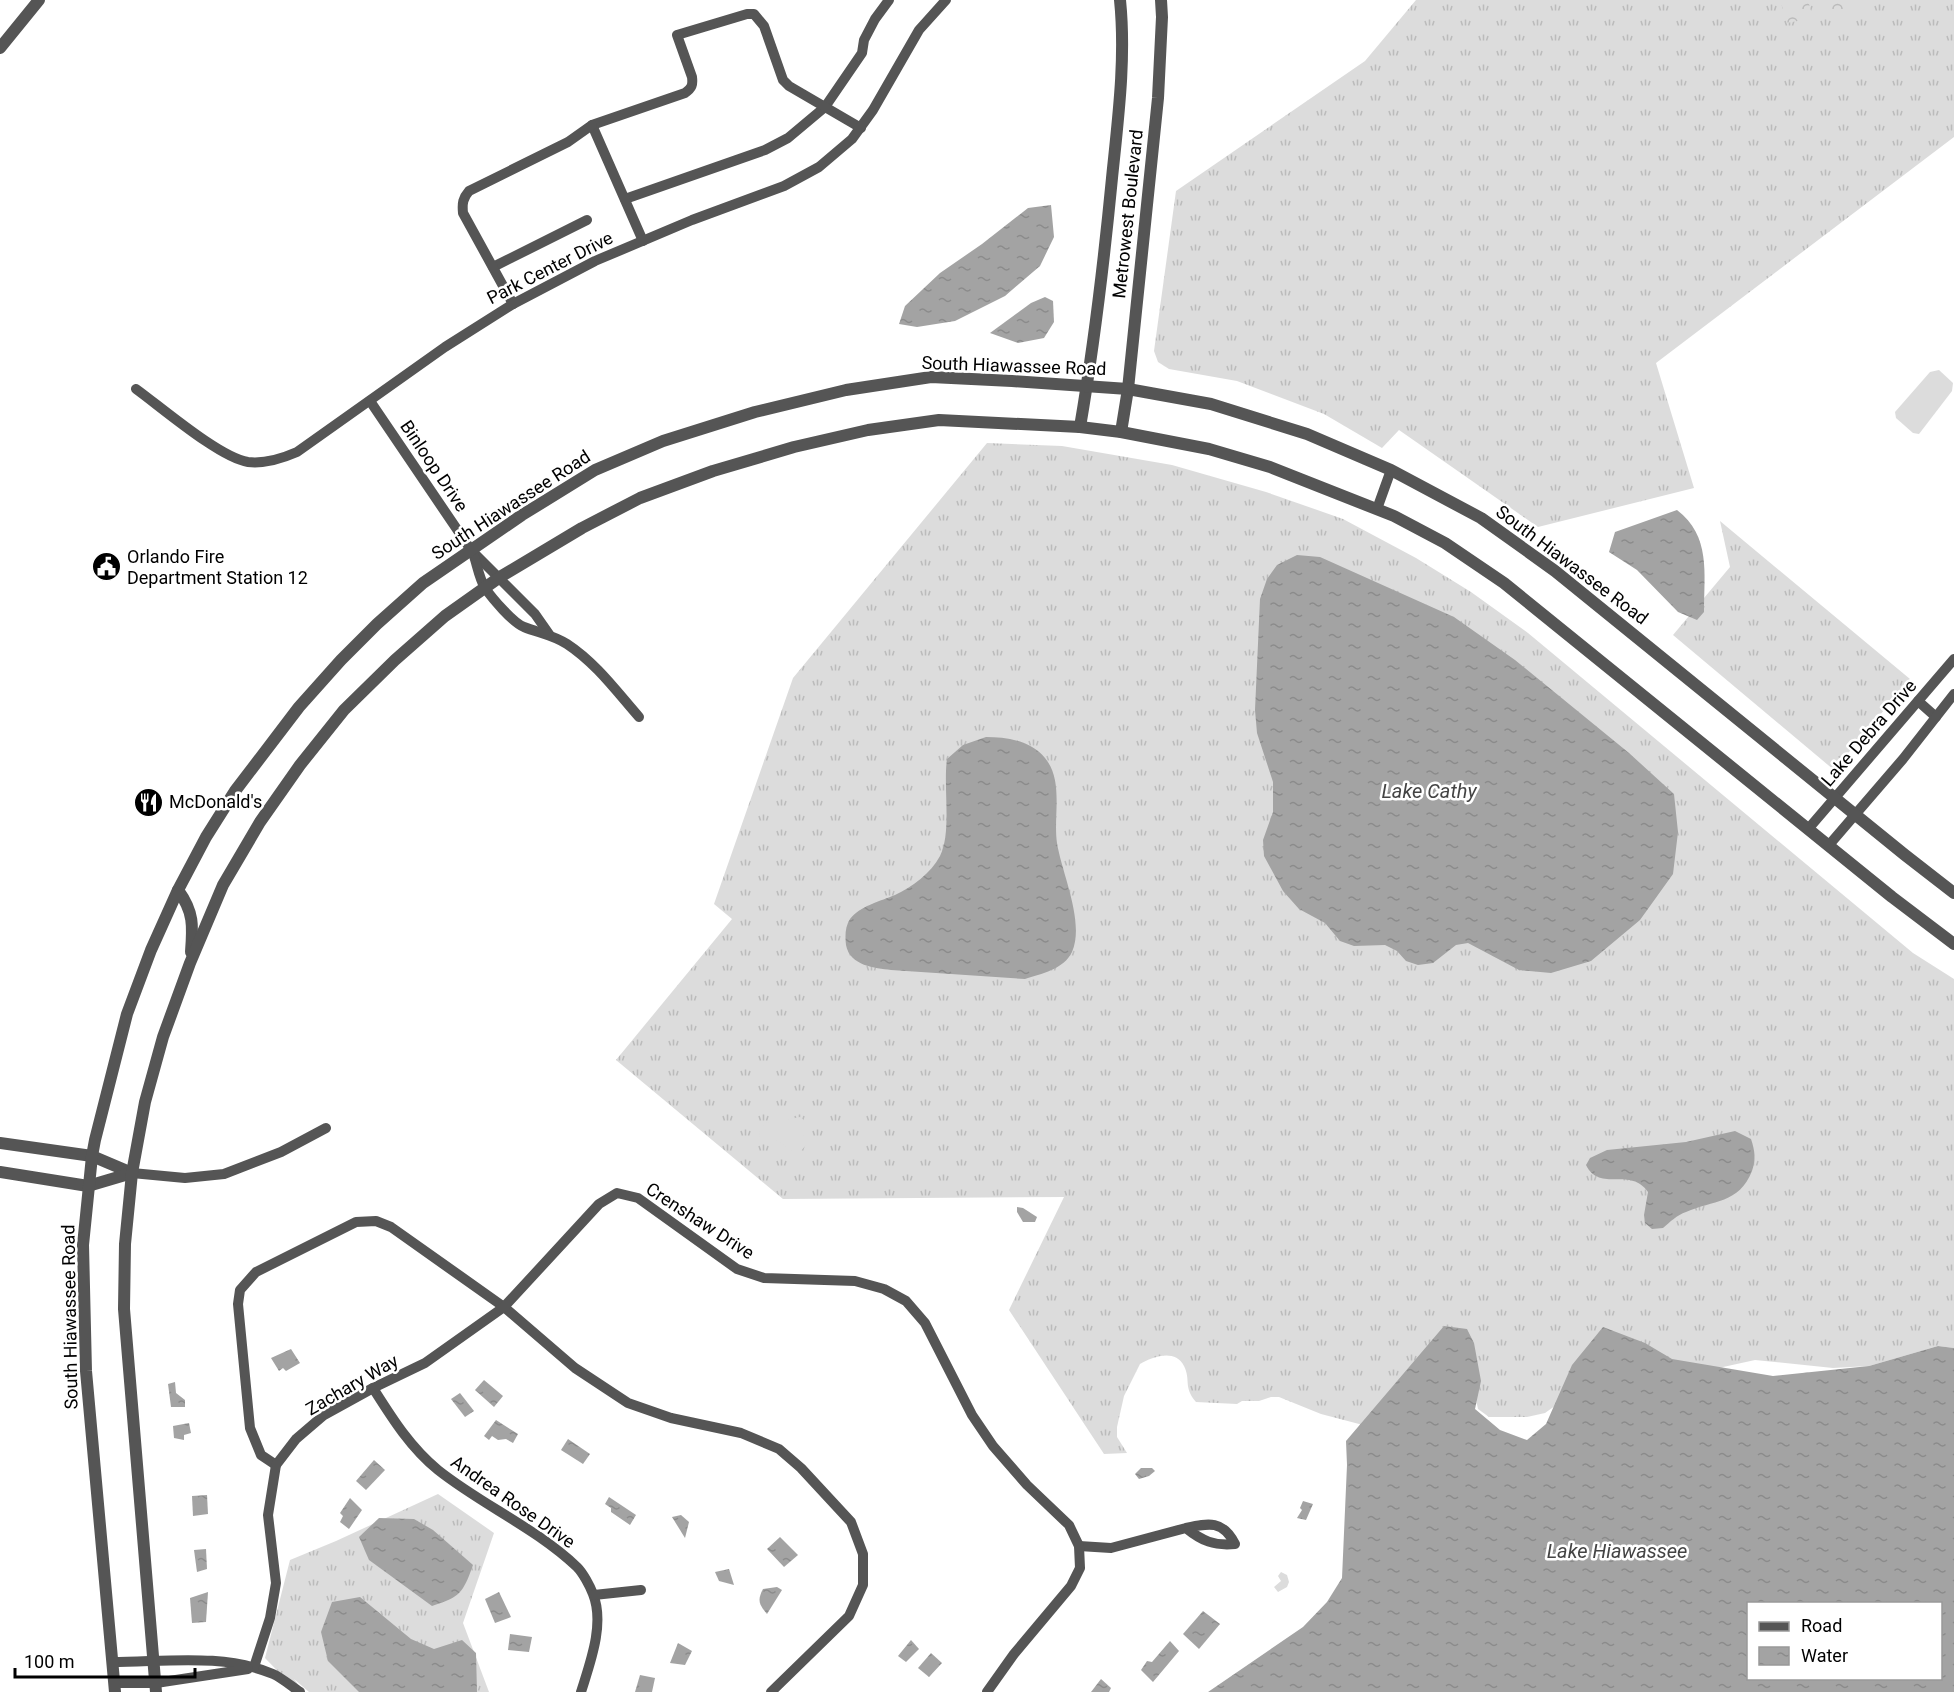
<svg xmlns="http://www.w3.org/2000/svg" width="1954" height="1692" viewBox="0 0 1954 1692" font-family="Roboto,sans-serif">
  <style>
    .grass { fill: url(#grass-tufts) }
    .forest { fill: url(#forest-crowns) }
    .garden { fill: #dcdcdc }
    .water { fill: url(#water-ripples); fill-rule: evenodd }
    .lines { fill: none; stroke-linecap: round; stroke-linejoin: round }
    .minor { stroke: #555; stroke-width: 10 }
    .tertiary { stroke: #555; stroke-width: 12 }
    .labels { text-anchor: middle; stroke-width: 5; stroke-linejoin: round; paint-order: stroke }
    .street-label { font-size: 18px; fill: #000; stroke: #fff }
    .poi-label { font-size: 18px; fill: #000; stroke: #fff; text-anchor: start }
    .water-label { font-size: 20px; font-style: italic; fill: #444; stroke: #fff }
  </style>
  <defs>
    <pattern id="grass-tufts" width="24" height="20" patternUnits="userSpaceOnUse" patternTransform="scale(1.5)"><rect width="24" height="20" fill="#dcdcdc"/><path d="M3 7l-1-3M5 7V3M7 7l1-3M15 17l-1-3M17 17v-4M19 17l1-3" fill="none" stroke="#bbb"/></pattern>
    <pattern id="forest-crowns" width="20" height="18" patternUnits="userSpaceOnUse" patternTransform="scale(1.5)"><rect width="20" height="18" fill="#dcdcdc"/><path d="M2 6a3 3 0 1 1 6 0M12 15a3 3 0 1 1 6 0" fill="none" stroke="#bbb"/></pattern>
    <pattern id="water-ripples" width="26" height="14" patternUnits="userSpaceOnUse" patternTransform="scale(1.5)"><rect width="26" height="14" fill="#a3a3a3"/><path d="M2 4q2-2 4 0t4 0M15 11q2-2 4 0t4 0" fill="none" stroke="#8b8b8b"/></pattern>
  </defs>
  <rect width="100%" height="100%" fill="#fff"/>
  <g class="grass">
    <polygon points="1416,0 1954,0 1954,137 1656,363 1694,488 1538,527 1399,430 1382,448 1324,414 1237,381 1169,369 1158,362 1154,351 1176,191 1365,61"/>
    <path d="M987,443L1062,446L1172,465L1266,492L1343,519L1416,558L1471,592L1528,633L1913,953L1954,979V1348L1938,1346L1869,1366L1833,1368L1755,1360L1559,1403L1545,1413L1527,1417H1489L1478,1409L1475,1395L1382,1430L1321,1414L1279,1397H1271L1259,1401H1242L1237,1404L1196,1402C1183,1387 1191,1380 1184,1366C1175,1348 1152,1357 1140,1364L1124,1396L1117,1427V1437L1127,1453L1104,1454L1009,1310L1064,1197L783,1199L616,1060L732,919L714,904L793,678Z"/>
    <polygon points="1720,521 1910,679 1834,770 1673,635 1730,567"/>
    <polygon points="438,1494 494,1533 463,1623 489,1692 309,1692 294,1679 304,1692 298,1692 265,1658 290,1560 336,1541"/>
  </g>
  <polygon class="forest" points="1780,0 1849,0 1851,11 1838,20 1826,5 1809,4 1813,18 1787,23"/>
  <g class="garden">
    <polygon points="1939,370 1953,383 1952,391 1919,434 1913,433 1896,418 1895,412 1930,372"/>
    <path d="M800,1117L805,1121L803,1132L806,1145L801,1151C784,1154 787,1142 775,1140C769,1139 766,1141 760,1137L759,1131C767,1119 769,1123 780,1121C787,1120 793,1118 800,1117Z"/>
    <polygon points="1281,1572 1287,1575 1289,1582 1287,1587 1278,1592 1274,1587 1281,1581 1278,1576"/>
  </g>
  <g class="water">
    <polygon points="1051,205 1054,237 1040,266 1005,296 955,321 917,327 899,324 905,306 940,273 982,244 1028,208"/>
    <polygon points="1045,297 1053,301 1054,322 1044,338 1018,343 990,333 1031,303"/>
    <path d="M1677,510C1711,536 1704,573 1704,612L1697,620L1678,612L1637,570L1609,552L1615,532Z"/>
    <polygon points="1297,555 1320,557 1454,617 1515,660 1629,753 1674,794 1678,832 1673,874 1640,920 1591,961 1551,973 1519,970 1468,943 1456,945 1433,963 1418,965 1406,961 1397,951 1385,945 1354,946 1340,941 1325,923 1299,909 1283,891 1264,856 1263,840 1273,812 1273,782 1257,733 1255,710 1260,599 1267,579 1277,565"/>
    <path d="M986,737C1006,737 1030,740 1045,758C1064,781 1053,816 1057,843C1062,874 1085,922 1072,952C1064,969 1041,974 1025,979L891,970C875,968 850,966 846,945C845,936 845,927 850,919C860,906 881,901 895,895C912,887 931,873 940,856C952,832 943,787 947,759L963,745Z"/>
    <path d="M1735,1131L1751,1139C1755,1151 1756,1159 1752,1171C1739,1204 1713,1200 1686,1212C1677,1215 1670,1222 1663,1228L1652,1229L1645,1223L1644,1215L1648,1192C1630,1166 1600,1193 1586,1165L1590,1158L1607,1150L1686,1142Z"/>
    <polygon points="1017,1207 1023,1208 1037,1217 1035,1222 1023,1222 1017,1212"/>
    <path d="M1444,1326L1467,1329L1474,1343L1481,1381L1475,1409L1500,1430L1527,1440L1546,1424L1572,1365L1603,1327L1645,1343L1672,1359L1773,1376L1869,1366L1938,1346L1954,1348V1692H1208L1303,1627L1327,1602L1342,1578L1347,1465L1346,1441ZM1748,1604H1940V1678H1748Z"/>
    <polygon points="291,1349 300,1363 286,1371 283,1368 279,1371 271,1358"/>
    <polygon points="484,1380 503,1396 494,1407 475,1390"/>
    <polygon points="175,1382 176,1393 185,1400 185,1407 171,1407 168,1384"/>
    <polygon points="460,1393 474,1411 465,1417 451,1399"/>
    <polygon points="496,1420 518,1434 513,1443 506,1439 498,1440 492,1436 489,1440 484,1436"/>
    <polygon points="189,1423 191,1433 184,1435 184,1440 174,1438 173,1426"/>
    <polygon points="568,1439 590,1454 583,1464 561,1450"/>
    <polygon points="374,1460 385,1470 366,1490 356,1481"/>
    <polygon points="1141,1468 1152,1468 1155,1471 1149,1476 1139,1479 1135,1474"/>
    <polygon points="207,1495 208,1514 193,1516 192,1496"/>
    <polygon points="609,1497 636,1515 630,1525 611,1512 611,1508 605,1504"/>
    <polygon points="350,1498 362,1510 349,1529 340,1522 343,1516 340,1513"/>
    <polygon points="1303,1501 1313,1504 1306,1520 1297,1518 1302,1510 1300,1508"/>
    <polygon points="681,1515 689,1522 685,1538 672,1517"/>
    <path d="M379,1518L414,1519L433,1530L473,1565C463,1593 460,1597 432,1606L369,1560L359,1537Z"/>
    <polygon points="780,1537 798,1555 784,1567 767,1549"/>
    <polygon points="206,1549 207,1569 197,1572 194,1550"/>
    <polygon points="729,1569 734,1585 719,1581 715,1572"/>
    <path d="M777,1587L782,1590L767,1614C759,1605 757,1600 763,1589Z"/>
    <polygon points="208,1592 206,1622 192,1623 190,1598"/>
    <polygon points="499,1592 511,1617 495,1623 485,1599"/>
    <polygon points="360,1597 411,1639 434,1649 462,1640 476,1653 477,1692 359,1692 328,1661 321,1632 332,1602"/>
    <polygon points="1203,1611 1220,1624 1199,1649 1183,1634"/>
    <polygon points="510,1634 532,1637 529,1652 508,1650"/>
    <polygon points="911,1640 919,1649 906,1662 898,1656"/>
    <polygon points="1170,1641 1179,1651 1153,1682 1141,1670 1147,1661 1152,1662"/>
    <polygon points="678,1643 692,1651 685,1665 670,1663"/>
    <polygon points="931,1653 942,1663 929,1677 918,1668"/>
    <polygon points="640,1675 655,1678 652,1692 635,1692"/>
    <polygon points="1101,1679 1111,1688 1109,1692 1091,1692"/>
  </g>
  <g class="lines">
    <g class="minor">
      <polyline points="625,199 765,150 788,138 825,107 862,53 864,40 875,19 889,0"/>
      <path d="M643,241L592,125L685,93C692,88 693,85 692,77L677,35L747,14H754L764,26L783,80L789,86L861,128"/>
      <polyline points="493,267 587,220"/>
      <path d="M513,304L463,213C462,203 463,198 469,191L568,142L592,125"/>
      <path d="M136,389C161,407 220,458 248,462C265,464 281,459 297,452L445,347L513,304L595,261L692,220L784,186L819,167L852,139L873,110L919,30L946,0"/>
      <polyline points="370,401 471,550 535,614 549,634"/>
      <polyline points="1377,509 1391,470"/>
      <path d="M473,553C477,564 479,578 485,588C492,598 513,623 524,627C539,633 553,635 567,644C596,663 617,692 639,717"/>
      <polyline points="1918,701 1936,717"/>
      <polyline points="1809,828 1954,659"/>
      <polyline points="1829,845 1903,759 1954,694"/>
      <polyline points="132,1173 185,1178 224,1174 281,1152 326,1128"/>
      <path d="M373,1388C392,1418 410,1447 438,1470C482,1505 536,1528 577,1567C583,1573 590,1586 593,1594C605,1624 590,1663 581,1692"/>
      <polyline points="276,1465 261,1455 250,1428 238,1304 240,1290 256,1272 356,1222 376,1221 391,1227 504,1307 575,1368 628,1403 671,1418 741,1433 779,1449 801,1468 851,1522 863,1554 863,1585 849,1616 771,1692"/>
      <path d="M1079,1546L1111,1548L1186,1528C1202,1541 1214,1546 1235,1544C1223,1520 1209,1523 1186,1528"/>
      <polyline points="594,1595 641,1590"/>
      <path d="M112,1662C165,1662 223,1653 273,1674C282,1678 291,1686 300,1692"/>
      <polyline points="254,1667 270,1618 276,1583 268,1515 276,1465 296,1439 324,1415 373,1388 425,1363 504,1307 599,1204 617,1193 638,1198 737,1269 764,1278 855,1281 884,1289 906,1301 925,1323 972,1415 993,1446 1027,1485 1069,1525 1079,1546 1080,1568 1071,1586 1014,1654 987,1692"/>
      <polyline points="114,1683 156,1683 248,1669"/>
    </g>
    <g class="tertiary">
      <polyline points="0,48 39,0"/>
      <path d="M1080,427C1094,345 1104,261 1112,178C1118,119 1126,59 1120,0"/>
      <polyline points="1121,432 1128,389 1158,98 1162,17 1161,0"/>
      <path d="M178,890C194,912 193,926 191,952"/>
      <polyline points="0,1143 92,1156 132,1173"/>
      <polyline points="0,1172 88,1186 132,1173"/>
      <polyline points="115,1692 86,1371 83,1245 92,1156 95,1140 127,1014 151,950 178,890 206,837 235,791 299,707 341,660 377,624 423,583 522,515 595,470 663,441 755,412 846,390 931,377 1012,381 1128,389 1211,404 1307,434 1391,470 1481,518 1555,571 1905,855 1954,893"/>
      <polyline points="156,1692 124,1309 125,1244 132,1173 145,1102 163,1037 190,963 223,885 260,822 300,765 344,710 395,660 445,616 500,577 582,528 640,498 713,471 794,447 868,430 939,420 1080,427 1121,432 1209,449 1270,467 1394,516 1445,543 1504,583 1892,897 1954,944"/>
    </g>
  </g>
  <defs>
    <symbol id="civic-disc" viewBox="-11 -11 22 22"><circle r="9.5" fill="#000" stroke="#fff"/><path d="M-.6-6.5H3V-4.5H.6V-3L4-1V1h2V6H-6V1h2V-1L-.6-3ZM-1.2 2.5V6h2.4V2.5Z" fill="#fff"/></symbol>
    <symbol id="restaurant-disc" viewBox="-11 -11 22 22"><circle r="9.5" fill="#000" stroke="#fff"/><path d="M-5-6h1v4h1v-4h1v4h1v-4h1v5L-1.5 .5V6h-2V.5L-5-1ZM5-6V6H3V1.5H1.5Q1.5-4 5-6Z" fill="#fff"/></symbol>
  </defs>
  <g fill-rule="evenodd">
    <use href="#civic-disc" x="90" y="550" width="33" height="33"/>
    <use href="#restaurant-disc" x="132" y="786" width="33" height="33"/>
  </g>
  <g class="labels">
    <g class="street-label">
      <text transform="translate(1128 214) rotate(-84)" y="6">Metrowest Boulevard</text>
      <text transform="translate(550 268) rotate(-27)" y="6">Park Center Drive</text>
      <text transform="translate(1014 366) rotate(2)" y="6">South Hiawassee Road</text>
      <text transform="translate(434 466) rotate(56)" y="6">Binloop Drive</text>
      <text transform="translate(511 505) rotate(-33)" y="6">South Hiawassee Road</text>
      <text transform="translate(1572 565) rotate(37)" y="6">South Hiawassee Road</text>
      <text transform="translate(1869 733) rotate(-49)" y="6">Lake Debra Drive</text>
      <text transform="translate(700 1221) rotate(33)" y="6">Crenshaw Drive</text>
      <text transform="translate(70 1317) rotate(-91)" y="6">South Hiawassee Road</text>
      <text transform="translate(352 1385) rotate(-30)" y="6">Zachary Way</text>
      <text transform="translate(513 1502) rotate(35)" y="6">Andrea Rose Drive</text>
    </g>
    <g class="poi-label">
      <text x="127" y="563">Orlando Fire<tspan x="127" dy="21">Department Station 12</tspan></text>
      <text x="169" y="808">McDonald's</text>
    </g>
    <g class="water-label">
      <text x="1429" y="798">Lake Cathy</text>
      <text x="1617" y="1558">Lake Hiawassee</text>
    </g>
  </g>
  <rect x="1747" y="1602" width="195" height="78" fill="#ffffff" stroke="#999999" stroke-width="1.5"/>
  <rect x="1759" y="1622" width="30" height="9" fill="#555555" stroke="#999999" stroke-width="1.5"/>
  <text x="1801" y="1632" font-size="18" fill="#000000">Road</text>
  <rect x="1759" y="1647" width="30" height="18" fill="url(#water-ripples)" stroke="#999999" stroke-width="1.5"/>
  <text x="1801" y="1662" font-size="18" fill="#000000">Water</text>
  <path d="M15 1668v9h180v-9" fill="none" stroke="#000000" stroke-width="3"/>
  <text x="24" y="1668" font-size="18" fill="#000000" stroke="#ffffff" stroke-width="4.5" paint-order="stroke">100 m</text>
</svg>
